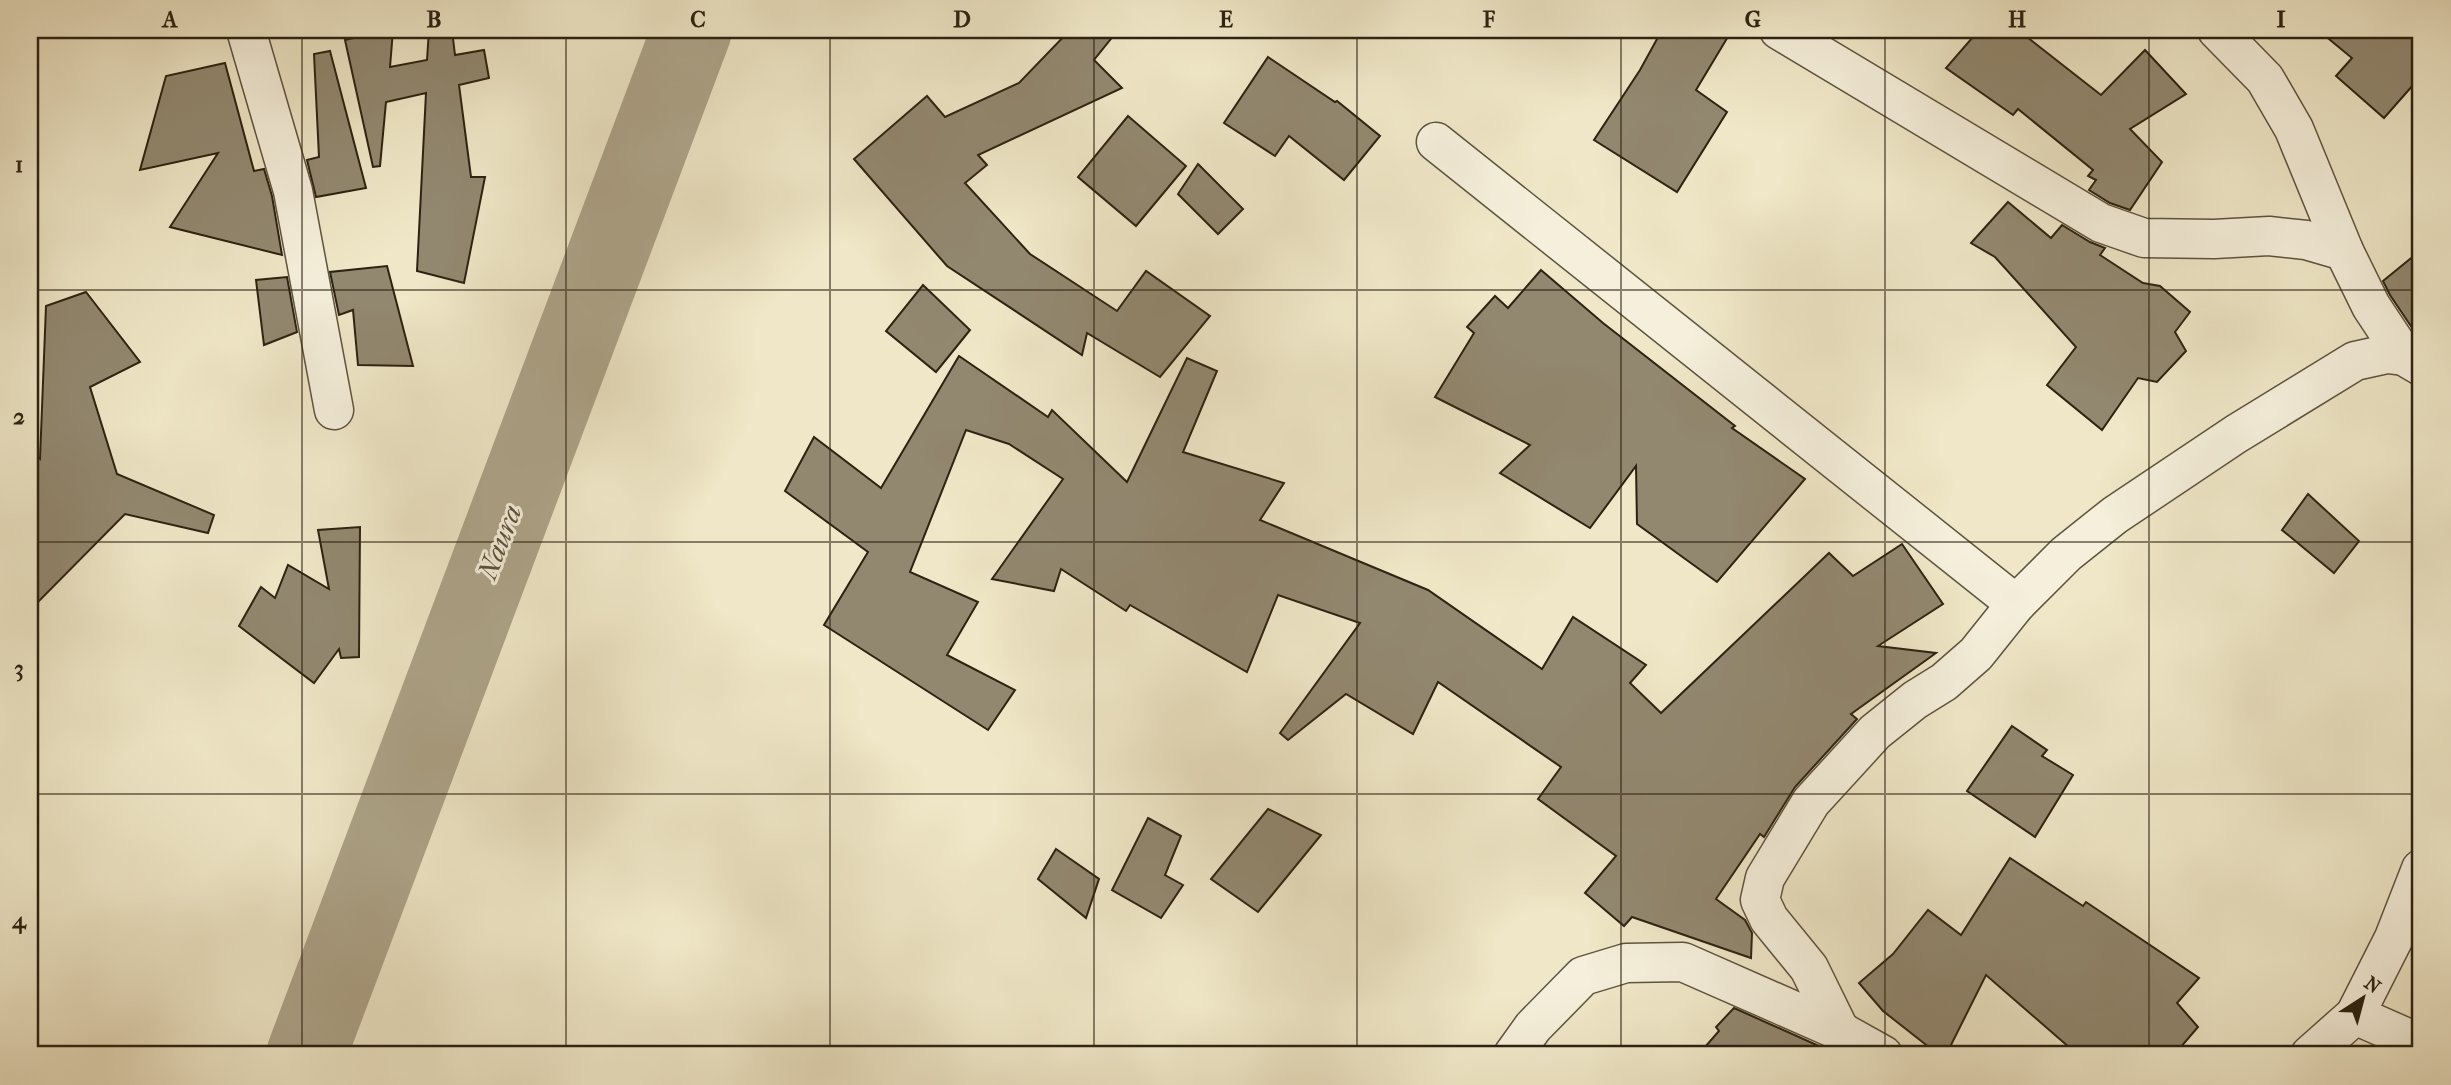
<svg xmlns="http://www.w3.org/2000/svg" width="2451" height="1085" viewBox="0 0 2451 1085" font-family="'IM FELL French Canon',serif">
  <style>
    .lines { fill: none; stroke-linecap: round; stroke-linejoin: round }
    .river { stroke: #ada489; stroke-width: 80 }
    .building { fill: #928870; stroke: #2d2212; stroke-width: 2 }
    .street-casing { stroke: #5e533f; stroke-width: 41 }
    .street { stroke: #f5efdb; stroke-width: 38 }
    .grid { fill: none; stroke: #2d2212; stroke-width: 2; stroke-opacity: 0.55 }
    .labels { text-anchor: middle; stroke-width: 6; stroke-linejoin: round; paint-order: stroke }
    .water-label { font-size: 28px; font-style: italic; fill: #5a503c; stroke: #f5efdb }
    .neatline { fill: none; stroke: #2d2212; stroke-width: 2.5 }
    .grid-label { font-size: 23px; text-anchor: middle; font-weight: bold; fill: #2d2212 }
  </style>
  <rect width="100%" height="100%" fill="#efe7c7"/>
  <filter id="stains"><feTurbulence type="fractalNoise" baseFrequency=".00286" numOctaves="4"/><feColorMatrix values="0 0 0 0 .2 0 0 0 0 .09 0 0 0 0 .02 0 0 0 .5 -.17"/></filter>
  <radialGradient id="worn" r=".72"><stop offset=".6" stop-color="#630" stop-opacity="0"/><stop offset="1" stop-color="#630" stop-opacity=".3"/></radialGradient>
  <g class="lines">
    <polyline class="river" points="306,1055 692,30"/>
  </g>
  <g class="building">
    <polygon points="388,30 393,30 390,67 427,60 429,30 452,30 455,55 484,50 489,78 459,85 471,177 485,177 464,283 417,271 426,93 386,102 380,166 373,167 345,40"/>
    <polygon points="1070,30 1118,30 1094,60 1122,88 978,155 987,165 965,183 1030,254 1117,311 1146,271 1210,316 1160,377 1087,333 1082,355 947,266 854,159 927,96 945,117 1019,83"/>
    <polygon points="1662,30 1732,30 1696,90 1727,112 1677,192 1594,140 1640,70"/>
    <polygon points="1979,30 2018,30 2101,95 2145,50 2186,94 2130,129 2162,162 2130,210 2110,203 2089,190 2096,180 2088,176 2093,170 2018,109 2013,115 1946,68"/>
    <polygon points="2318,30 2421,30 2421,76 2384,118 2336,76 2352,58"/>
    <polygon points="330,51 366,188 316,197 307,160 319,157 314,54"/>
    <polygon points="1268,57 1335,102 1337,101 1380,136 1344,180 1289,136 1275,156 1224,123"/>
    <polygon points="225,63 254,171 264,169 272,196 282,255 170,227 218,153 140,170 166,76"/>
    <polygon points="1128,116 1186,166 1136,226 1078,177"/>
    <polygon points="1198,164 1243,209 1218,234 1178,194"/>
    <polygon points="2008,202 2051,238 2062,225 2090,242 2105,248 2100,255 2143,283 2160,286 2190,312 2175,332 2186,351 2157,382 2138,378 2102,430 2047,385 2076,347 1995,257 1971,243"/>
    <polygon points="2421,250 2421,341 2390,295 2383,281"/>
    <polygon points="387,266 413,366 358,365 353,310 339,315 330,272"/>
    <polygon points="1541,270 1603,323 1735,426 1732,428 1805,479 1717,582 1637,524 1636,466 1590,528 1500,473 1530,445 1435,397 1474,333 1467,327 1495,296 1508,308"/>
    <polygon points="287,277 297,332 264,345 256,280"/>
    <polygon points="923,285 970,330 936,372 886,331"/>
    <polygon points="86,292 140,362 90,387 117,474 214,515 208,533 125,514 30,610 30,452 40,459 46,306"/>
    <polygon points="959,356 1048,417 1052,410 1127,482 1187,358 1217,371 1183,452 1284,483 1260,520 1428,590 1542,669 1573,617 1646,665 1630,683 1661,713 1829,553 1853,576 1902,544 1943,604 1878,646 1936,653 1851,714 1857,719 1795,787 1764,837 1760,834 1716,899 1745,920 1752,933 1751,958 1632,917 1624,926 1585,893 1616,856 1538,799 1561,767 1438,682 1413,734 1346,694 1288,740 1280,733 1360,623 1278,595 1247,672 1130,605 1126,611 1061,569 1054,591 992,579 1063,479 1009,444 966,430 910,572 978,602 947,655 1015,690 988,730 824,625 868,552 785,491 814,437 881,488"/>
    <polygon points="2308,494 2359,541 2334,573 2282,530"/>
    <polygon points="360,527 359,657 341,658 339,649 314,683 239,626 261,587 275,598 288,565 329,589 318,530"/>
    <polygon points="2012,726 2047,750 2042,756 2073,775 2035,837 1967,791"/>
    <polygon points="1268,809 1321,835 1258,912 1211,879"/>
    <polygon points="1148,818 1181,836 1165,875 1183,885 1161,918 1112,890"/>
    <polygon points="1056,849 1099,879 1086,918 1038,879"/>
    <polygon points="2010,858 2083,906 2086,902 2199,978 2177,1003 2198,1027 2174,1055 2078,1055 1986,975 1946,1055 1939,1055 1883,1011 1859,983 1893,954 1928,910 1961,935"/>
    <polygon points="1734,1008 1830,1051 1839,1055 1698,1055 1719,1031 1716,1027"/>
  </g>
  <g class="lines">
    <defs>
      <g id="street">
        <polyline points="246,30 293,191 334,410"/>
        <polyline points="1779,30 2101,223 2144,238 2214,239 2269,236 2306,240 2344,251"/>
        <polyline points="2217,30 2265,79 2294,129 2344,251 2371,306 2404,356"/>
        <polyline points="1436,142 2016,604"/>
        <polyline points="2355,1015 2421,1044"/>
        <polyline points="1840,1031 1809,968 1769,919 1760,900 1765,878 1811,802 1875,732 1915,700 1944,682 1976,654 2016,604 2066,554 2115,515 2236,434 2355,361 2387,354 2404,356 2421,366"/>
        <polyline points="1513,1055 1533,1027 1583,976 1626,963 1683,962 1840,1031 1883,1055"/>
        <polyline points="2310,1055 2355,1015 2394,938 2421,869"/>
      </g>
    </defs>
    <use href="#street" class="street-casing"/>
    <use href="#street" class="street"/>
  </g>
  <path class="grid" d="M302,30V1055M566,30V1055M830,30V1055M1094,30V1055M1357,30V1055M1621,30V1055M1885,30V1055M2149,30V1055M30,290H2421M30,542H2421M30,794H2421"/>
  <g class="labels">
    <g class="water-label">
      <text transform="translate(499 542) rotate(-69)" y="10">Naura</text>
    </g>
  </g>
  <rect width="2451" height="1085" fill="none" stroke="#efe7c7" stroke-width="77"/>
  <g transform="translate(2363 998) rotate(36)" stroke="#f5efdb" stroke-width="5" paint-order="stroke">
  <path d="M0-5L12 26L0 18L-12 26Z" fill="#2d2212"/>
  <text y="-10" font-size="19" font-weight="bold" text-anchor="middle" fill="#2d2212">N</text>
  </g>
  <rect x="38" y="38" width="2374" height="1008" class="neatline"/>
  <g class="grid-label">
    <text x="170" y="27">A</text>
    <text x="434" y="27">B</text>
    <text x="698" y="27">C</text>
    <text x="962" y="27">D</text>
    <text x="1226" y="27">E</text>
    <text x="1489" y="27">F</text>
    <text x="1753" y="27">G</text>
    <text x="2017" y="27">H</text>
    <text x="2281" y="27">I</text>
    <text x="19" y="172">1</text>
    <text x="19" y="424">2</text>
    <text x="19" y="676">3</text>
    <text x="19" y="928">4</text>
  </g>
  <rect width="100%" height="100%" filter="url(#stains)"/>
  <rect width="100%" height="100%" fill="url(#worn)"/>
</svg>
